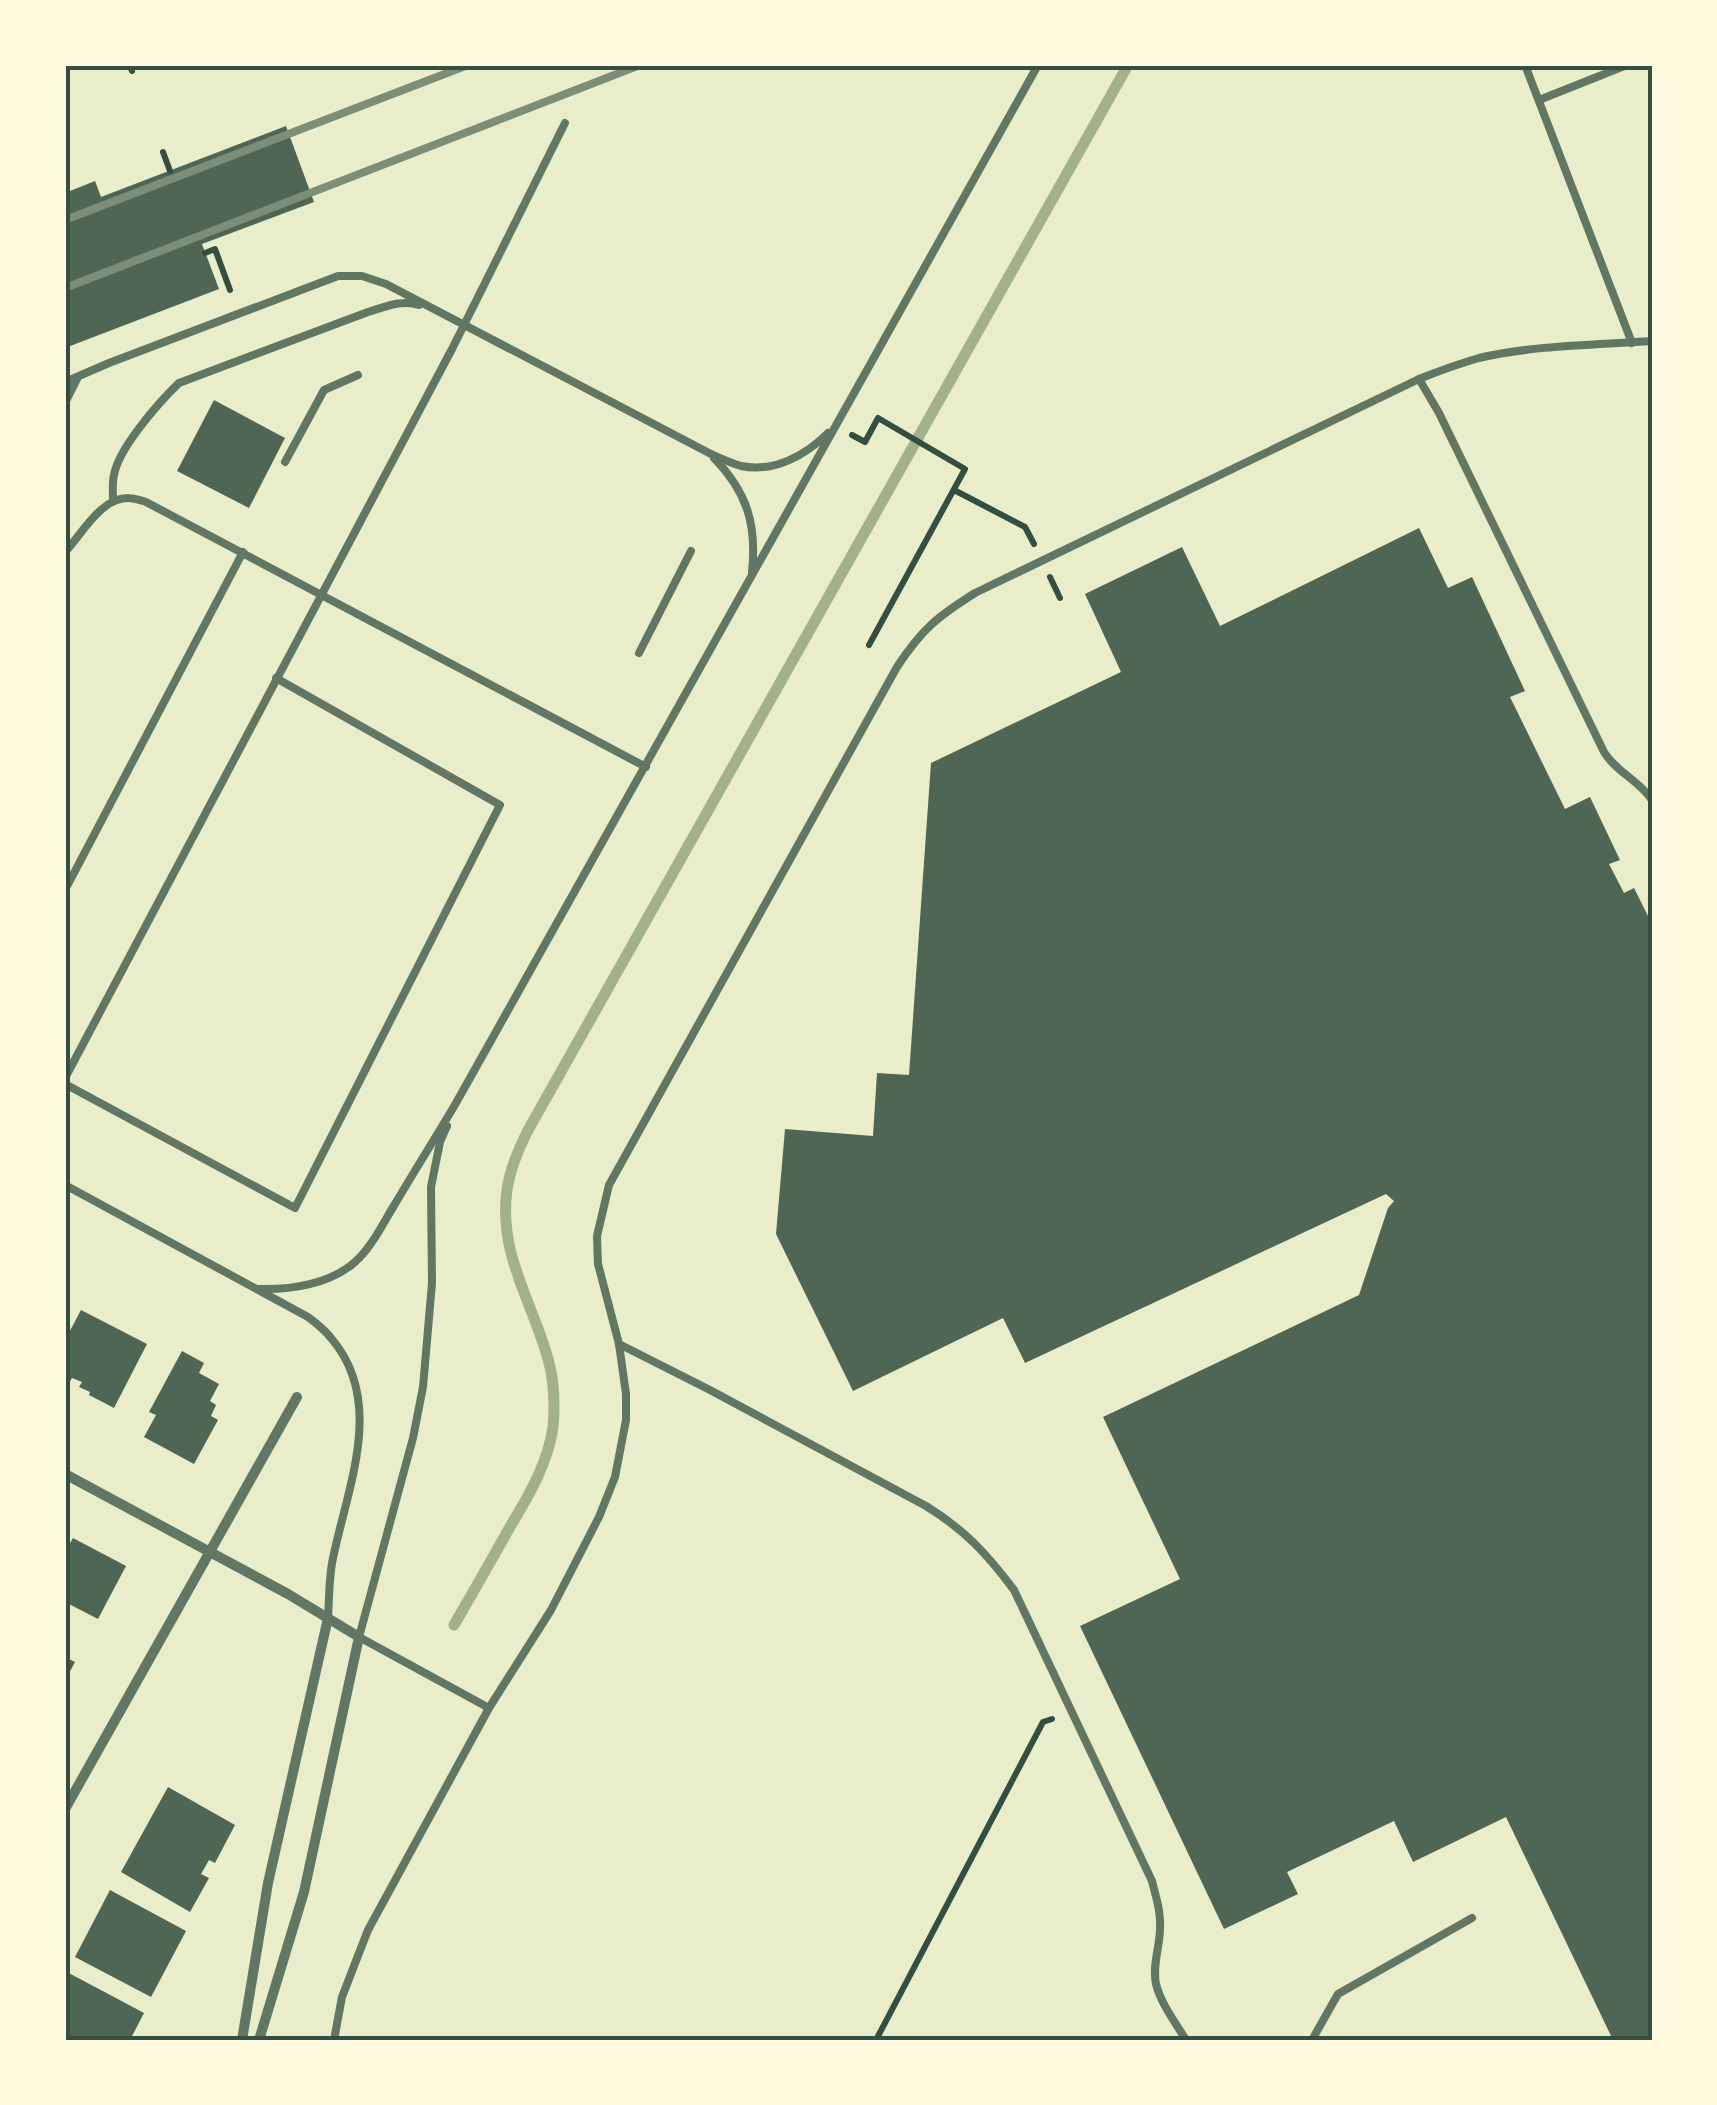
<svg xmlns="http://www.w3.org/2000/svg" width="1717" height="2105" viewBox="0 0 1717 2105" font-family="'Open Sans',sans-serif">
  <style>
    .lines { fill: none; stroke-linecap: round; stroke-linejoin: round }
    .stream { stroke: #a3b18a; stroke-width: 11 }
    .building { fill: #4f6655 }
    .path { stroke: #344e41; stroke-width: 6 }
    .service { stroke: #617663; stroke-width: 8 }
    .minor { stroke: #617663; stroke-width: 10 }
    .rail { stroke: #7c8e77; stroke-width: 8 }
    .neatline { fill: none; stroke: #344e41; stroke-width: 4 }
  </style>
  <rect width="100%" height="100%" fill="#e9edc9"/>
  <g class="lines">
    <path class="stream" d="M454,1625C472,1594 490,1563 507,1532C526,1500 548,1465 553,1427C555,1405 554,1380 548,1359C532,1301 498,1253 507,1190C510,1169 518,1151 527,1132L1128,65"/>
  </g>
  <g class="building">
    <polygon points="286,126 314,202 202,244 219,289 65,348 65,193 95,181 101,197"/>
    <polygon points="214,400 285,438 249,508 177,471"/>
    <polygon points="1419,528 1448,588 1472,577 1525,691 1510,697 1565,809 1590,797 1620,860 1609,864 1624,893 1634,888 1652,924 1652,2040 1613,2040 1506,1817 1413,1862 1394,1821 1287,1872 1298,1894 1224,1929 1080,1626 1180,1579 1103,1417 1359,1295 1388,1208 1394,1201 1386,1194 1025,1363 1003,1318 853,1391 776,1234 785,1129 873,1136 877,1073 909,1075 931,763 1121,672 1085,594 1182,547 1220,626"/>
    <polygon points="81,1310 147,1344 114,1408 89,1395 90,1392 79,1387 82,1382 72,1378 65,1390 65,1340"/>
    <polygon points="182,1351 204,1363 199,1373 219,1384 210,1401 216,1405 211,1416 218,1420 194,1464 144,1437 156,1415 149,1412"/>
    <polygon points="73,1538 126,1566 98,1619 65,1602 65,1552"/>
    <polygon points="65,1657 75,1662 65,1681"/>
    <polygon points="168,1787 235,1825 215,1863 209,1860 201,1874 209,1878 190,1912 121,1872"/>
    <polygon points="110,1890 186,1931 151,1997 75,1957"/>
    <polygon points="65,1971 144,2013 130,2040 65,2040"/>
  </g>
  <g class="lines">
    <g class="path">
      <polyline points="129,65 132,71"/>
      <polyline points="163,152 170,171"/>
      <polyline points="205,253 215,249 230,290"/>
      <polyline points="852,435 865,442 878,418 965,469 869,645"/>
      <polyline points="954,490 1025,527 1034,544"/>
      <polyline points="1050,577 1060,598"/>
      <polyline points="876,2040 1043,1722 1052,1719"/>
    </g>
    <g class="service">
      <polyline points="1525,65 1632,343"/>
      <polyline points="1539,100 1627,65"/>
      <path d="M1419,379L1439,413L1604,752C1617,773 1639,780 1652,800"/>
      <path d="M65,382L109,363L338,276H362L386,284L711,454C720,458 731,463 741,466C774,473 806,455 828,433"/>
      <polyline points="65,403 77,379"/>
      <path d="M714,458C747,492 757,524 752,572"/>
      <polyline points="285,462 324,390 358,375"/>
      <path d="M113,500C113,492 112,483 114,475C118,449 159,402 179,383L368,312C385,307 402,299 419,305"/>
      <path d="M65,552C82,534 101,497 129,498C131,498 145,501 146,502L646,767"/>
      <polyline points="639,653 691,551"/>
      <polyline points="65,890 243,552"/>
      <polyline points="65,1078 452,349 565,123"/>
      <polyline points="65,1084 295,1208 500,805 276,678"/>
      <polyline points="447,1126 440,1142 431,1187 432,1283 423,1387 413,1438 359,1637 489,1708"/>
      <path d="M65,1185L308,1317C316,1323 325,1330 331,1338C387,1403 346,1490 332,1563C329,1581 329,1600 328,1618"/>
      <path d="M259,1289C291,1290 330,1284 355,1262C372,1247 383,1223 395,1204C415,1170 436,1137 456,1103L1038,65"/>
      <path d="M619,1344L710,1390L926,1506C965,1530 987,1554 1014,1590L1152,1881C1156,1897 1161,1912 1160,1928C1160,1947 1152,1965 1156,1984C1161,2004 1175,2022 1186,2040"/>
      <path d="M334,2040L342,1997L368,1930L489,1708L551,1610L599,1517L615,1477L626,1420V1394L619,1344L598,1264L597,1236L609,1185L897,667C922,629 937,617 975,593L1419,379C1439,371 1458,364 1479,358C1535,345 1595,345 1652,341"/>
      <polyline points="1312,2040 1338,1994 1472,1918"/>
    </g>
    <g class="minor">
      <polyline points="65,1474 288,1594 359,1637 304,1892 259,2040"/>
      <polyline points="65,1809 297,1397"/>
      <polyline points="242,2040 268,1883 328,1618"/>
    </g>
    <g class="rail">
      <polyline points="65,220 468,65"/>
      <polyline points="65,288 640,65"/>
    </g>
  </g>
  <rect width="1717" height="2105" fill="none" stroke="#fefae0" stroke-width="135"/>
  <rect x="68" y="68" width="1582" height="1970" class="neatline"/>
</svg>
